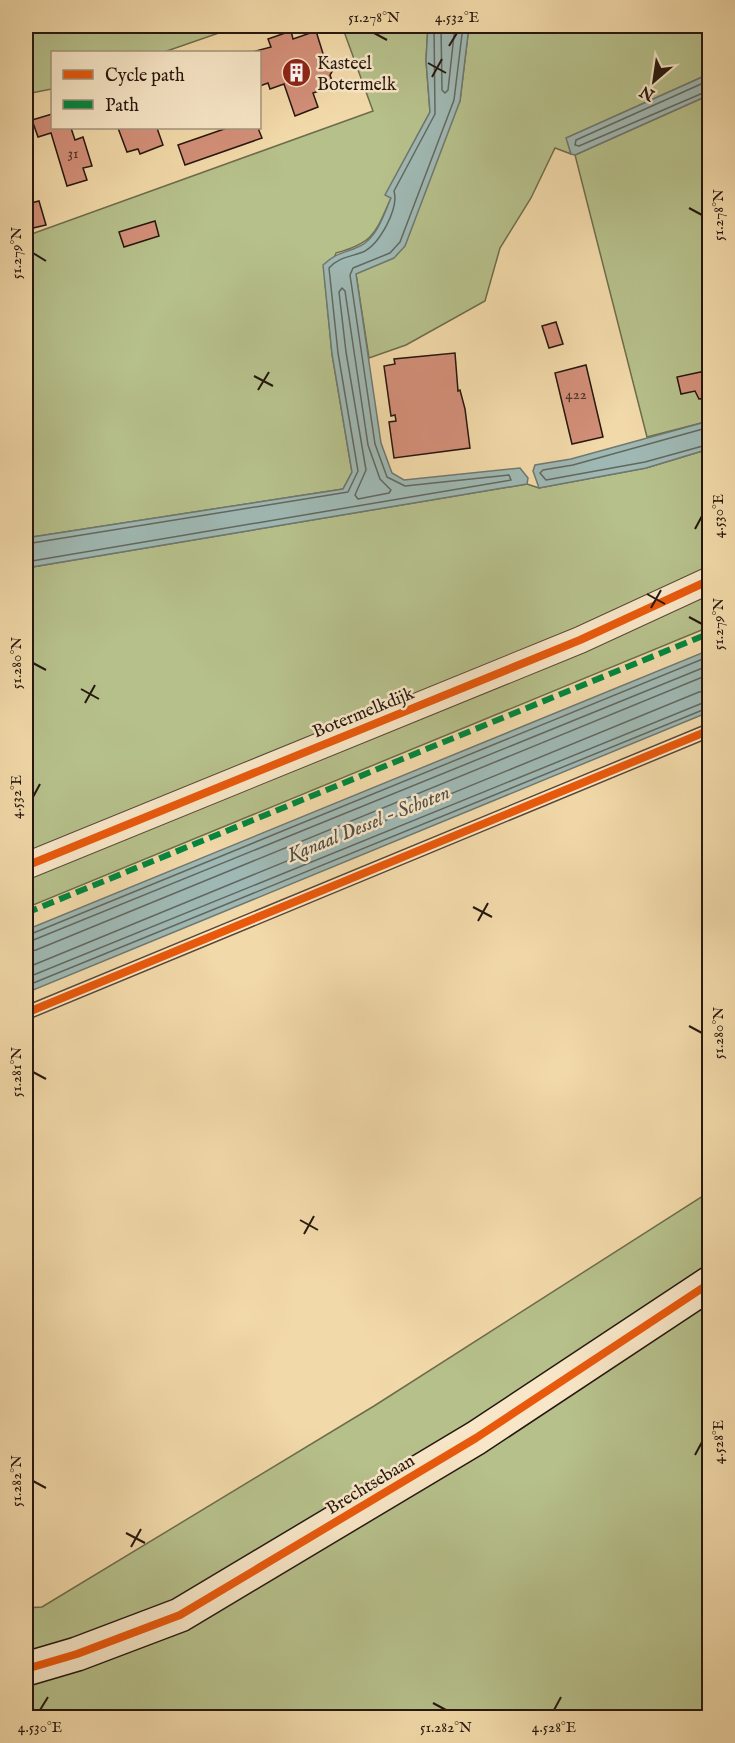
<svg xmlns="http://www.w3.org/2000/svg" width="735" height="1743" viewBox="0 0 735 1743" font-family="'IM FELL English',serif">
  <style>
    .green { fill: #b6c08b; stroke: #6e6c4c; stroke-width: 1.5 }
    .water { fill: #9fb8b3; stroke: #6f7871; stroke-width: 1.5 }
    .lines { fill: none; stroke-linecap: round; stroke-linejoin: round }
    .shore { stroke: #626860; stroke-width: 1.5 }
    .building { fill: #d38f79; stroke: #26170e; stroke-width: 1.5 }
    .service-casing { stroke: #594835; stroke-width: 15 }
    .minor-casing { stroke: #594835; stroke-width: 28 }
    .secondary-casing { stroke: #26170e; stroke-width: 36 }
    .service { stroke: #f7e6c7; stroke-width: 12 }
    .minor { stroke: #f7e6c7; stroke-width: 26 }
    .secondary { stroke: #f7e6c7; stroke-width: 33 }
    .quiet { stroke: #00873e; stroke-width: 6; stroke-dasharray: 12 6; stroke-linecap: butt }
    .cycleway-casing { stroke: #f7e6c7; stroke-width: 11 }
    .cycleway { stroke: #e8590c; stroke-width: 8 }
    .ticks { fill: none; stroke: #26170e; stroke-width: 2 }
    .labels { text-anchor: middle; stroke-width: 5; stroke-linejoin: round; paint-order: stroke }
    .number-label { font-size: 15px; fill: #513529 }
    .poi-label { font-size: 18px; fill: #26170e; stroke: #f7e6c7; text-anchor: start }
    .street-label { font-size: 18px; fill: #26170e; stroke: #f7e6c7 }
    .water-label { font-size: 20px; font-style: italic; fill: #504f48; stroke: #f7e6c7 }
    .neatline { fill: none; stroke: #26170e; stroke-width: 2 }
    .ticks-label { font-size: 15px; text-anchor: middle; fill: #26170e }
  </style>
  <rect width="100%" height="100%" fill="#f2d9a9"/>
  <filter id="stains"><feTurbulence type="fractalNoise" baseFrequency=".00333" numOctaves="4"/><feColorMatrix values="0 0 0 0 .2 0 0 0 0 .09 0 0 0 0 .02 0 0 0 .5 -.17"/></filter>
  <radialGradient id="worn" r=".72"><stop offset=".6" stop-color="#630" stop-opacity="0"/><stop offset="1" stop-color="#630" stop-opacity=".3"/></radialGradient>
  <g class="green">
    <polygon points="26,26 239,26 164,52 52,52 52,89 26,94"/>
    <path d="M342,26H428L426,60L430,112L386,194L391,198C375,233 375,242 336,253L325,283L326,292L332,354L352,472L343,489L26,538V236L373,111Z"/>
    <polygon points="469,26 709,26 709,74 567,138 571,154 555,148 531,198 500,248 485,301 406,345 369,358 356,274 460,101"/>
    <polygon points="709,95 709,421 647,437 575,155"/>
    <polygon points="709,449 709,627 26,908 26,568 527,484 539,488 646,468"/>
    <polygon points="709,1192 709,1717 26,1717 26,1608 42,1607 374,1406"/>
  </g>
  <g class="water">
    <path d="M428,26H469L460,101L405,246L394,258L356,274L381,443L392,473L404,480L520,468L528,478L527,484L26,568V538L343,489L352,472L332,354L323,265C338,251 344,254 360,246C377,238 384,214 391,198L385,195L430,112L426,60Z"/>
    <polygon points="709,74 709,95 575,155 571,154 566,138"/>
    <polygon points="709,421 709,449 646,468 539,488 533,471 535,465 571,459"/>
    <polygon points="709,650 709,712 26,993 26,930"/>
  </g>
  <g class="lines">
    <g class="shore">
      <polyline points="441,26 442,90 445,93 448,90 455,26"/>
      <polyline points="710,80 576,140 575,145 579,146 710,90"/>
      <polygon points="342,288 345,291 368,445 380,479 391,490 389,493 358,499 355,495 366,470 346,352 339,292"/>
      <polyline points="710,427 573,465 543,470 540,473 546,480 645,462 710,444"/>
      <path d="M26,544L348,492L358,471L338,353L329,268C339,257 350,257 363,252C380,244 399,208 394,191L435,114L434,26"/>
      <polyline points="26,562 511,480 509,475 405,486 387,477 375,444 350,275 353,268 390,253 400,242 454,100 463,26"/>
      <polyline points="26,936 710,656"/>
      <polyline points="26,943 710,665"/>
      <polyline points="26,952 36,950 710,674"/>
      <polyline points="26,968 699,692 710,691"/>
      <polyline points="26,978 710,700"/>
      <polyline points="26,986 710,707"/>
    </g>
  </g>
  <g class="building">
    <polygon points="291,31 293,39 316,31 325,60 330,63 333,70 330,75 334,86 313,93 318,107 295,116 284,84 270,89 268,83 260,86 260,52 252,52 271,47 268,39"/>
    <polygon points="52,114 52,128 71,128 75,140 83,137 92,166 83,168 87,180 67,186 51,133 38,137 32,120"/>
    <polygon points="118,128 157,128 163,145 140,154 138,149 127,152"/>
    <polygon points="227,128 258,128 262,138 185,165 178,145"/>
    <polygon points="39,201 46,225 33,228 27,204"/>
    <polygon points="155,221 159,236 124,247 119,232"/>
    <polygon points="556,322 563,344 549,348 542,326"/>
    <polygon points="455,353 458,391 460,390 465,409 470,448 394,458 389,422 396,421 395,415 391,416 384,366 395,364 394,359"/>
    <polygon points="586,365 603,437 572,444 555,373"/>
    <polygon points="710,370 710,398 699,399 695,391 681,394 677,377"/>
  </g>
  <g class="lines">
    <defs>
      <polyline id="service" points="26,1013 710,730"/>
      <polyline id="minor" points="26,866 580,640 710,580"/>
      <polyline id="secondary" points="26,1669 77,1654 180,1615 476,1438 710,1283"/>
    </defs>
    <use href="#service" class="service-casing"/>
    <use href="#minor" class="minor-casing"/>
    <use href="#secondary" class="secondary-casing"/>
    <use href="#service" class="service"/>
    <use href="#minor" class="minor"/>
    <use href="#secondary" class="secondary"/>
    <polyline class="quiet" points="26,913 710,633"/>
    <defs>
      <g id="cycleway">
        <polyline points="26,866 580,640 710,580"/>
        <polyline points="26,1013 710,730"/>
        <polyline points="26,1669 77,1654 180,1615 476,1438 710,1283"/>
      </g>
    </defs>
    <use href="#cycleway" class="cycleway-casing"/>
    <use href="#cycleway" class="cycleway"/>
  </g>
  <path class="ticks" d="M374,33L387,40M449,46L457,33M428,63L446,73M432,77L442,59M689,208L702,215M33,253L46,261M254,376L273,386M258,390L269,372M695,529L702,516M647,594L665,604M651,608L661,590M689,617L702,624M33,663L46,670M81,689L99,699M85,703L95,685M33,797L40,784M473,907L492,917M478,921L488,903M689,1026L702,1033M33,1072L46,1079M300,1220L318,1230M304,1234L314,1216M695,1455L702,1442M33,1481L46,1488M126,1533L145,1543M131,1547L141,1529M433,1703L446,1710M40,1710L48,1697M554,1710L561,1697"/>
  <defs>
    <symbol id="building-disc" viewBox="-11 -11 22 22"><circle r="9.5" fill="#8f2418" stroke="#f7e6c7"/><path d="M-4-6H4V6H1V3H-1V6H-4ZM-2.5-4.3h1.7v1.8h-1.7ZM.8-4.3h1.7v1.8H.8ZM-2.5-1h1.7V.8h-1.7ZM.8-1h1.7V.8H.8Z" fill="#fff"/></symbol>
  </defs>
  <g fill-rule="evenodd">
    <use href="#building-disc" x="280" y="56" width="33" height="33"/>
  </g>
  <g class="labels">
    <g class="number-label">
      <text x="73" y="158">31</text>
      <text x="576" y="399">422</text>
    </g>
    <g class="poi-label">
      <text x="317" y="69">Kasteel<tspan x="317" dy="21">Botermelk</tspan></text>
    </g>
    <g class="street-label">
      <text transform="translate(363 712) rotate(-22)" y="6">Botermelkdijk</text>
      <text transform="translate(370 1484) rotate(-31)" y="6">Brechtsebaan</text>
    </g>
    <g class="water-label">
      <text transform="translate(368 823) rotate(-22)" y="7">Kanaal Dessel - Schoten</text>
    </g>
  </g>
  <rect width="735" height="1743" fill="none" stroke="#f2d9a9" stroke-width="66"/>
  <rect x="51" y="51" width="210" height="78" fill="#f7e6c7" stroke="#a3937d" stroke-width="1.5"/>
  <rect x="63" y="70" width="30" height="9" fill="#e8590c" stroke="#a3937d" stroke-width="1.5"/>
  <text x="105" y="81" font-size="18" fill="#26170e">Cycle path</text>
  <rect x="63" y="100" width="30" height="9" fill="#00873e" stroke="#a3937d" stroke-width="1.5"/>
  <text x="105" y="111" font-size="18" fill="#26170e">Path</text>
  <g transform="translate(654 81) rotate(209)" stroke="#f7e6c7" stroke-width="4.5" paint-order="stroke">
  <path d="M0-4.5L10 22L0 15L-10 22Z" fill="#26170e"/>
  <text y="-9" font-size="16" font-weight="bold" text-anchor="middle" fill="#26170e">N</text>
  </g>
  <rect x="33" y="33" width="669" height="1677" class="neatline"/>
  <g class="ticks-label">
    <text x="374" y="22">51.278°N</text>
    <text x="457" y="22">4.532°E</text>
    <text transform="translate(718 215) rotate(-90)" y="5">51.278°N</text>
    <text transform="translate(16 253) rotate(-90)" y="5">51.279°N</text>
    <text transform="translate(718 516) rotate(-90)" y="5">4.530°E</text>
    <text transform="translate(718 624) rotate(-90)" y="5">51.279°N</text>
    <text transform="translate(16 663) rotate(-90)" y="5">51.280°N</text>
    <text transform="translate(16 797) rotate(-90)" y="5">4.532°E</text>
    <text transform="translate(718 1033) rotate(-90)" y="5">51.280°N</text>
    <text transform="translate(16 1072) rotate(-90)" y="5">51.281°N</text>
    <text transform="translate(718 1442) rotate(-90)" y="5">4.528°E</text>
    <text transform="translate(16 1481) rotate(-90)" y="5">51.282°N</text>
    <text x="40" y="1732">4.530°E</text>
    <text x="446" y="1732">51.282°N</text>
    <text x="554" y="1732">4.528°E</text>
  </g>
  <rect width="100%" height="100%" filter="url(#stains)"/>
  <rect width="100%" height="100%" fill="url(#worn)"/>
</svg>
